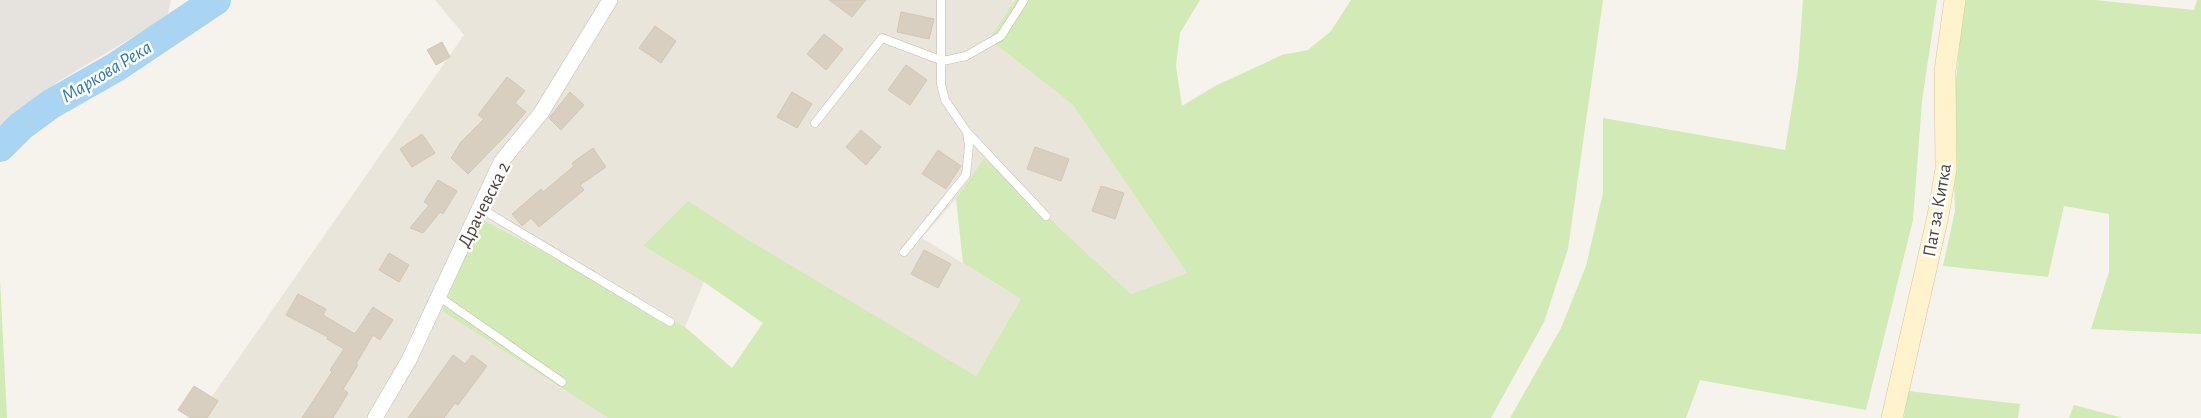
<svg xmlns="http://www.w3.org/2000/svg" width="2201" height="418" viewBox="0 0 2201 418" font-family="'Alegreya Sans',sans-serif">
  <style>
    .residential { fill: #eae5da }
    .industrial { fill: #e6e2dd }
    .green { fill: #d2eab5 }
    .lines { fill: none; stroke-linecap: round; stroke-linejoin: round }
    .river { stroke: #a9d4f2; stroke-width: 30 }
    .building { fill: #d8cfc1; stroke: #d3c7b4 }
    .lane-casing { stroke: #c2bbae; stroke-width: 9 }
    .street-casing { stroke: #c2bbae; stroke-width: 16 }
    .secondary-casing { stroke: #d6c79b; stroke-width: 22 }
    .lane { stroke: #fff; stroke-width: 8 }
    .street { stroke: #fff; stroke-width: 15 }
    .secondary { stroke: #fff3cd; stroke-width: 21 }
    .labels { text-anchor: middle; stroke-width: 5; stroke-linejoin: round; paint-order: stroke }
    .street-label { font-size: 19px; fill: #4b4439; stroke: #fff }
    .water-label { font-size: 20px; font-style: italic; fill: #2e7ab2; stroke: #fff }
  </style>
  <rect width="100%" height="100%" fill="#f6f3ec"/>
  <polygon class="residential" points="435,0 1015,0 989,39 1073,105 1187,273 1131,294 984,158 956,199 922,238 1021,299 976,376 765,251 643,246 704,282 685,327 483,219 442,311 608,418 197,418 464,35"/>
  <polygon class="industrial" points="0,0 171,0 167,17 57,82 0,132"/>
  <g class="green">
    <polygon points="1015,0 1200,0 1180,33 1176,66 1182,106 1215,86 1282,55 1308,50 1331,31 1351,0 1603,0 1568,249 1544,322 1491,418 608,418 442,311 482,219 685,327 732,368 763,323 704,282 643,246 688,201 740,235 976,376 1021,299 963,263 956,199 984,158 1131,294 1187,273 1073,105 989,39"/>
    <polygon points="1803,0 1937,0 1922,101 1913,220 1866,410 1700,380 1686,418 1510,418 1561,328 1586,266 1603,193 1603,118 1785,150 1798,69"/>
    <polygon points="1964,0 2094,0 2194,10 2197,0 2201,0 2201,334 2091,329 2109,272 2109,214 2064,206 2048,277 1943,266 1955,211 1952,120"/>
    <polygon points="0,279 7,418 0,418"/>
    <polygon points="1908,391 2020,404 2018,418 1904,418"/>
    <polygon points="2074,405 2123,418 2069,418"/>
  </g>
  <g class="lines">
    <polyline class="river" points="0,147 21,126 51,104 116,67 216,0"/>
  </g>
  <g class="building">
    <polygon points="829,0 866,0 852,17"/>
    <polygon points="901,12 934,19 929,39 897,32"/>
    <polygon points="655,26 676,41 661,63 639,48"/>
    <polygon points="824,34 843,49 826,70 807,54"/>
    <polygon points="442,42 450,57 436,65 427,50"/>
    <polygon points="906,65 927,80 910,105 888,90"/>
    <polygon points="507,77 525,91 515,103 526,112 506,135 468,174 451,158 461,142 484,119 478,115"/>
    <polygon points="570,92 584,105 561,130 549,118"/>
    <polygon points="792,92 812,104 797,128 777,117"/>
    <polygon points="861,130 881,147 866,165 846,147"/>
    <polygon points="422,134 435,153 412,167 400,149"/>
    <polygon points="1035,147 1069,159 1061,181 1027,169"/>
    <polygon points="593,148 606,167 580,185 584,190 539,227 531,218 522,226 512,214 541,189 543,192 574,166 572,163"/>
    <polygon points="938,150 961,166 946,189 922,174"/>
    <polygon points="438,180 457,191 443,214 440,212 423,233 410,228 429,205 424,202"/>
    <polygon points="1101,186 1124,193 1115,219 1092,211"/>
    <polygon points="924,250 951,264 938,288 911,274"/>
    <polygon points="389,253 409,265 399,282 379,270"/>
    <polygon points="298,294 326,309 323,315 355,334 373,307 393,320 380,340 373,335 356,364 358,365 343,389 348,393 333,418 302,418 332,372 330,370 344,349 327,339 328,337 286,315"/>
    <polygon points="453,355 465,364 472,355 487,366 458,405 455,403 444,418 408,418"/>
    <polygon points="194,386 218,401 207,418 191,418 178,410"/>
  </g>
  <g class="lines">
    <defs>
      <g id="lane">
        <polyline points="941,0 941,84 945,100 967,132 1046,216"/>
        <polyline points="815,123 882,38 943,61 966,56 1001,36 1024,0"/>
        <polyline points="480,208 670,322"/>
        <polyline points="904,252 966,175 969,146 967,132"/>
        <polyline points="438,296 562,382"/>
      </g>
      <polyline id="street" points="375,418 409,360 501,162 541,113 610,0"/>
      <polyline id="secondary" points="1892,418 1938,216 1946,169 1945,71 1955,0"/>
    </defs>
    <use href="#lane" class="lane-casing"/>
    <use href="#street" class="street-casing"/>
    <use href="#secondary" class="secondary-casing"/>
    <use href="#lane" class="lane"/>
    <use href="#street" class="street"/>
    <use href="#secondary" class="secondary"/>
  </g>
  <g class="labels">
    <g class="street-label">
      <text transform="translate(483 204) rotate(-63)" y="7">Драчевска 2</text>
      <text transform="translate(1936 210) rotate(-80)" y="7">Пат за Китка</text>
    </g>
    <g class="water-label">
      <text transform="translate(106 71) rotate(-31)" y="7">Маркова Река</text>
    </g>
  </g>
</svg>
